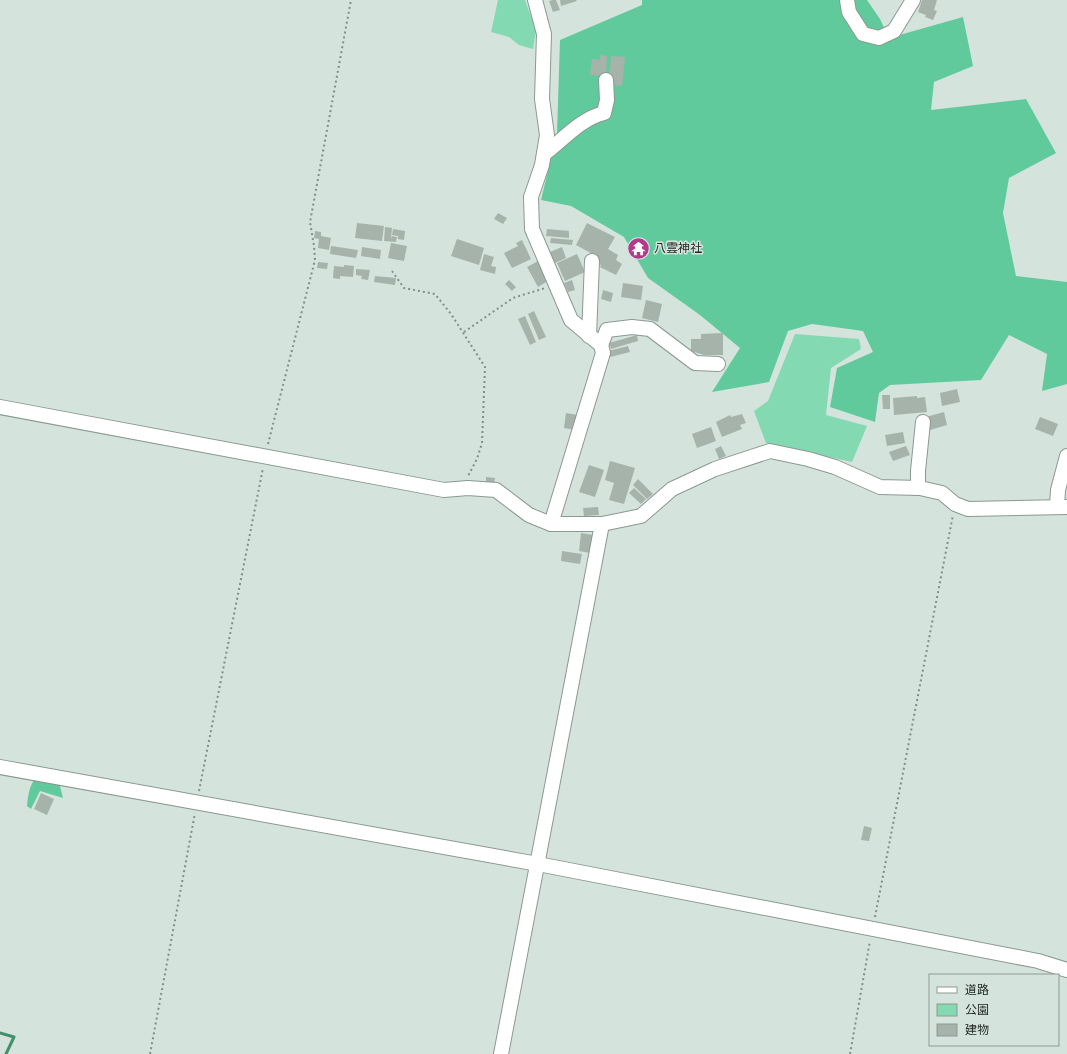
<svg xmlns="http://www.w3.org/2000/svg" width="1067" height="1054" viewBox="0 0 1067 1054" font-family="'IBM Plex Sans','Noto Sans JP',sans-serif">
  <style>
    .green { fill: #83d9b1 }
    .forest { fill: #61ca9c }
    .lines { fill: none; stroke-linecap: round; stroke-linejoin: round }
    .stream { stroke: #438f6e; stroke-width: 3 }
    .building { fill: #a5b3ab }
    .minor-casing { stroke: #8b9991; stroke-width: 16 }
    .path { stroke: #838e88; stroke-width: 2; stroke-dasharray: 2 3; stroke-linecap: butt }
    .minor { stroke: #fff; stroke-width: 14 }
    .labels { text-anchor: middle; stroke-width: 3; stroke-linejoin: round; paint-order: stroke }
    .poi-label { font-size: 12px; fill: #222825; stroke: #d4e4dc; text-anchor: start }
  </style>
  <rect width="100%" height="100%" fill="#d4e4dc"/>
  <g class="green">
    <polygon points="498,0 525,0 536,30 533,49 519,45 509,37 491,32"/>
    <polygon points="795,334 859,339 861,349 831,368 826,415 867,426 852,462 766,443 754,411 768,401"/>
  </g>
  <g class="forest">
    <polygon points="642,0 867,0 880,19 889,38 963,17 973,66 934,82 931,110 1026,99 1056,153 1009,178 1003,213 1016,276 1067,282 1067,384 1042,391 1047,354 1009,335 981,380 890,385 879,393 875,422 830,407 837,368 873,352 863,331 812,324 788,331 769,382 712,392 740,348 700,315 648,278 624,237 571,206 541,200 557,133 560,40 642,5"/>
    <path d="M34,780L55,781L60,786L63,798L40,791L31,809L27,806C28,796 29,788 34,780Z"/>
  </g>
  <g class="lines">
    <polyline class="stream" points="0,1033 14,1037 6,1054"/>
  </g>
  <g class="building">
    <polygon points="553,0 556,0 560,10 553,12 549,1"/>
    <polygon points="560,0 576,0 577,1 561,6"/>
    <polygon points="922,0 937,0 934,10 937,11 933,20 925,17 926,15 918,12"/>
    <polygon points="600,55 607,56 606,76 590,75 592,59 600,60"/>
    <polygon points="611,56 625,57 622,86 608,84"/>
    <polygon points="498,213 507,218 503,224 494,219"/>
    <polygon points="357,223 384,226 382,241 355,238"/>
    <polygon points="587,223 615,237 608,249 618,255 616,260 622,264 616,275 600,267 601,265 595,262 598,257 576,245"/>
    <polygon points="385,227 392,228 391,239 392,236 397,237 396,242 384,241"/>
    <polygon points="393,229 405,231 404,240 398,239 398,236 392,235"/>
    <polygon points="547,229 569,231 569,238 546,236"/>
    <polygon points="315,231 321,232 321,236 331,238 329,250 318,248 319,239 314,238"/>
    <polygon points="551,238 573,240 572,245 550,243"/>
    <polygon points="457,239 484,248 479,265 451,256"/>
    <polygon points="522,240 531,259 512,268 504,253 518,246 516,243"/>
    <polygon points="391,243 407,246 404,261 388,258"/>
    <polygon points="331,246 358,250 356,258 330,254"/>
    <polygon points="362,247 381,250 380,259 361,256"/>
    <polygon points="562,247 566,258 555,263 550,252"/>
    <polygon points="484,254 494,257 491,266 496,267 495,274 480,270"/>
    <polygon points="577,254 585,272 565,281 557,263"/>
    <polygon points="540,260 551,279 538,287 527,267"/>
    <polygon points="318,262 328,263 327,269 317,268"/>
    <polygon points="344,265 354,266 353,277 340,276 340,279 333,278 334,266 344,267"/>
    <polygon points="356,269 370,270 368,280 361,279 362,276 356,275"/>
    <polygon points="375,276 396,278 395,285 374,282"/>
    <polygon points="509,280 516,287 512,291 505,284"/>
    <polygon points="572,280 575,290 568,292 564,283"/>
    <polygon points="623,283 643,286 641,300 621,297"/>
    <polygon points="603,290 613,293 611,302 601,299"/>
    <polygon points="646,300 662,304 658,322 642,318"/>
    <polygon points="534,311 546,337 539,340 528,314"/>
    <polygon points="525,316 536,342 530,345 518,319"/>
    <polygon points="723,333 723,355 704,355 691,351 691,339 701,339 701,334"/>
    <polygon points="637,335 638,341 611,349 609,343"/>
    <polygon points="628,346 630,352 610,357 608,351"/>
    <polygon points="957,389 960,402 942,406 940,393"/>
    <polygon points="882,395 890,395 890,409 883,409"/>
    <polygon points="917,396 917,398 925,397 927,412 894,415 893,398"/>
    <polygon points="944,412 947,425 930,430 926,417"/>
    <polygon points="566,413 578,415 576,430 564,428"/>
    <polygon points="742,414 746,423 740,425 742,429 722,437 716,422 730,415 731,417"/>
    <polygon points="1040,417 1058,424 1053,436 1035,429"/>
    <polygon points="711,427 716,441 697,448 692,434"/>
    <polygon points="903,432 905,443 887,446 885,435"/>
    <polygon points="721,446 726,456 719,459 715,449"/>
    <polygon points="906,446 910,455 893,461 889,452"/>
    <polygon points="610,461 635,468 624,504 609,500 614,483 605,480"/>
    <polygon points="589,465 604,470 595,497 579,492"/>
    <polygon points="486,477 495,478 494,485 486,484"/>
    <polygon points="638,479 653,494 647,499 633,485"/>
    <polygon points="634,488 646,499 641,504 629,493"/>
    <polygon points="598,507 599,515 584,516 583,508"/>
    <polygon points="581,533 593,535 590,553 579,551"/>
    <polygon points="562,551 582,554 580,564 561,561"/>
    <polygon points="41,793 54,799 47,815 34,809"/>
    <polygon points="864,826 872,828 869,841 861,840"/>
  </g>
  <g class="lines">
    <defs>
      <g id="minor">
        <polyline points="535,0 544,34 542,99 547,135 542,165 531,197 532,229 571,320 601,345 603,353 551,524"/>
        <polyline points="847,0 849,12 863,34 879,38 894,31 913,0"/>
        <path d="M544,154C563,140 580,119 604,113L607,100L606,80"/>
        <polyline points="589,336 592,261"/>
        <polyline points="601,345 607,330 632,327 650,329 695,363 718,364"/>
        <polyline points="0,407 444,490 468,488 496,490 529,515 551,524 602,524 641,516 672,489 715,469 770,451 808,459 835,467 880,487 920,488 942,493 955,504 968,509 1067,507"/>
        <polyline points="918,488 918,471 923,422"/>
        <polyline points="1057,507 1058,490 1067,456"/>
        <polyline points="0,767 538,864 1038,961 1067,970"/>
        <polyline points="501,1054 602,524"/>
      </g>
    </defs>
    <use href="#minor" class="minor-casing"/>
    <g class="path">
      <polyline points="392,271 404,288 435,294 451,314 485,367 482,443 477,459 468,476"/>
      <polyline points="464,332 513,298 545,288"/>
      <polyline points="268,444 315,260 314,246 310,222 351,0"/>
      <polyline points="199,791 263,468"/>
      <polyline points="875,917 953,515"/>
      <polyline points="150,1054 195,813"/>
      <polyline points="850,1054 870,941"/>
    </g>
    <use href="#minor" class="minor"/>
  </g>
  <defs>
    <symbol id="temple-disc" viewBox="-11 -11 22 22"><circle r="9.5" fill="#b3398d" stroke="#d4e4dc"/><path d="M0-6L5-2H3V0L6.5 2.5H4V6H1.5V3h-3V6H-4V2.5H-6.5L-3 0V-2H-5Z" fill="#fff"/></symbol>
  </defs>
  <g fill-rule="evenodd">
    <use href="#temple-disc" x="626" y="236" width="25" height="25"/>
  </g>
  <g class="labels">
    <g class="poi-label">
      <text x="654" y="252">八雲神社</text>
    </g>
  </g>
  <rect x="929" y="974" width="130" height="72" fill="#d4e4dc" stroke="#8d9993"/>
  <rect x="937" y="987" width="20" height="6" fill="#ffffff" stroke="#8d9993"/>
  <text x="965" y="994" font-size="12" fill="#222825">道路</text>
  <rect x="937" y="1004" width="20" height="12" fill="#83d9b1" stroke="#8d9993"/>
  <text x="965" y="1014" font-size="12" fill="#222825">公園</text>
  <rect x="937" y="1024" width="20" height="12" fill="#a5b3ab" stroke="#8d9993"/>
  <text x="965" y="1034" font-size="12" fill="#222825">建物</text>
</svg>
